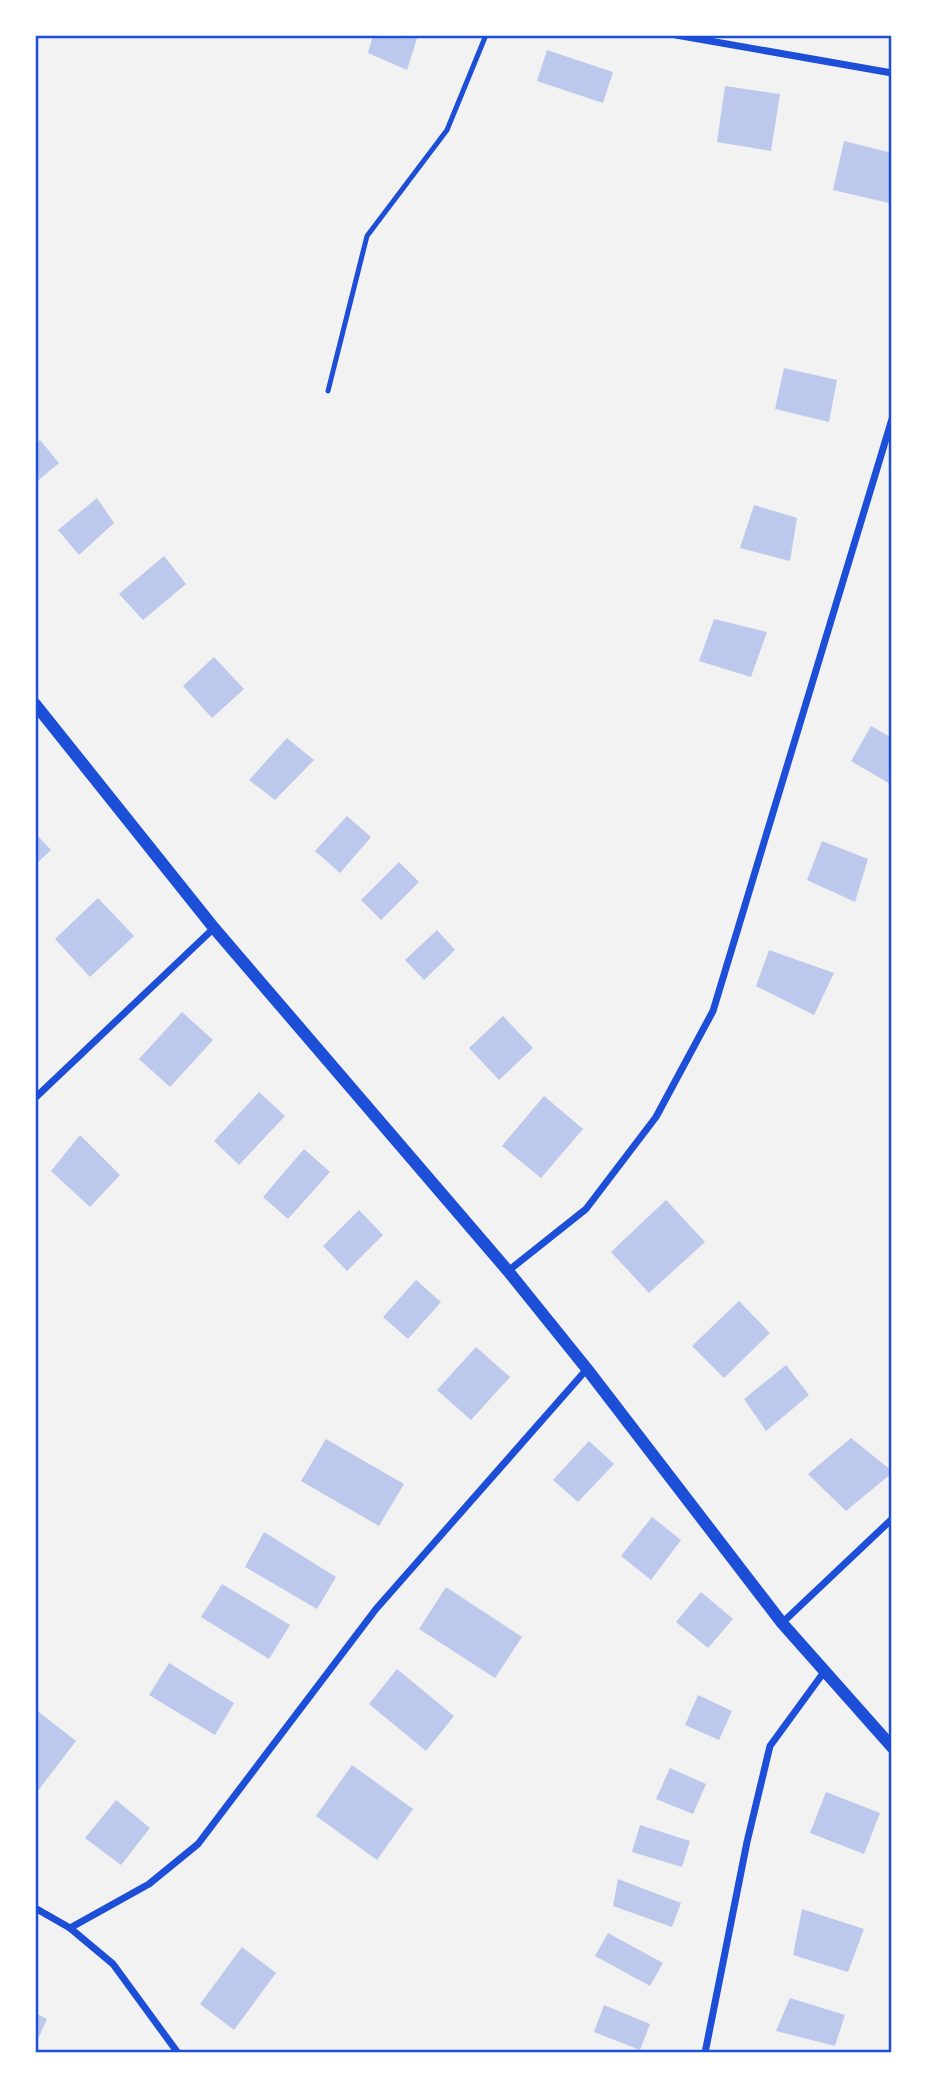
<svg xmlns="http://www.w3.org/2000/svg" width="927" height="2088" viewBox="0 0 927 2088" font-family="Inter,sans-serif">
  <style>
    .building { fill: #bdc9ec }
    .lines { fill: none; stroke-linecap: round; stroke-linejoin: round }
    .service { stroke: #1d4ed8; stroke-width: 5 }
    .minor { stroke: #1d4ed8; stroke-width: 7 }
    .tertiary { stroke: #1d4ed8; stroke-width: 12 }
    .neatline { fill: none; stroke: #1d4ed8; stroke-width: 2.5 }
  </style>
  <rect width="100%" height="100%" fill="#f2f2f2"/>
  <g class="building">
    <polygon points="373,35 418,35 407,70 368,53"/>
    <polygon points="547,50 613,72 603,103 537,81"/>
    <polygon points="725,86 780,94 771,151 717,142"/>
    <polygon points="844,141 892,153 892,192 889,203 833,190"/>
    <polygon points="784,368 837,380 829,422 775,409"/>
    <polygon points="40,440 59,463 35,483 35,444"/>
    <polygon points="97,498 114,523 79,555 58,530"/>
    <polygon points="754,505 797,518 790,561 740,548"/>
    <polygon points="164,556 186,584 143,620 119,594"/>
    <polygon points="714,619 767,632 751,677 699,661"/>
    <polygon points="214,657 244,689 212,718 183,686"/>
    <polygon points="871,726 892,738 892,785 851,761"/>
    <polygon points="287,738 314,760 275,800 249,780"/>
    <polygon points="347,816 371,837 340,873 315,851"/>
    <polygon points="35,833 51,850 35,865"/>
    <polygon points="822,841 868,859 855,902 807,880"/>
    <polygon points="399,862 419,882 381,920 361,900"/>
    <polygon points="98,898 134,936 90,977 55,939"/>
    <polygon points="437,930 455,950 424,980 405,960"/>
    <polygon points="769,950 834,973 814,1015 756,986"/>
    <polygon points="182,1012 213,1040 170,1087 139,1059"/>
    <polygon points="503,1016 533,1048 499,1080 469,1048"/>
    <polygon points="259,1092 285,1116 239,1165 214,1141"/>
    <polygon points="544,1096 583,1129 541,1178 502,1146"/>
    <polygon points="80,1135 120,1175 90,1207 51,1171"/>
    <polygon points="304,1149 330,1172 288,1219 263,1197"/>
    <polygon points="666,1200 705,1242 649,1293 611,1252"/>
    <polygon points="359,1210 383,1235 347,1271 323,1246"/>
    <polygon points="416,1280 441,1302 408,1339 383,1317"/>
    <polygon points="739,1301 770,1333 724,1378 692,1346"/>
    <polygon points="476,1347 510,1377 471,1420 437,1390"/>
    <polygon points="786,1365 809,1395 766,1431 744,1399"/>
    <polygon points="851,1438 892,1471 892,1473 846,1511 808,1474"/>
    <polygon points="326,1439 404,1484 379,1526 301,1481"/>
    <polygon points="589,1441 614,1464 578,1502 553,1480"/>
    <polygon points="652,1517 681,1540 651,1580 621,1556"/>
    <polygon points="264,1532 336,1577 317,1609 245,1567"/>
    <polygon points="222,1584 290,1625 269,1659 201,1617"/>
    <polygon points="446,1587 522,1637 495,1678 419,1629"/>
    <polygon points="701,1592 733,1619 708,1648 676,1622"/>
    <polygon points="169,1663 234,1703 215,1735 149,1695"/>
    <polygon points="397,1669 454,1716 426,1751 369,1704"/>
    <polygon points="698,1695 732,1711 719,1740 685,1725"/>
    <polygon points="35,1709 76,1741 37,1792 35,1791"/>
    <polygon points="352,1765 413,1809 377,1860 316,1816"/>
    <polygon points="670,1768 706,1784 693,1814 656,1799"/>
    <polygon points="826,1792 880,1813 864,1854 810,1833"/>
    <polygon points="116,1800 150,1828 121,1865 85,1838"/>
    <polygon points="640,1825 690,1841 682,1867 632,1852"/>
    <polygon points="618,1879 681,1903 672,1927 613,1906"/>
    <polygon points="802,1909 864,1929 848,1972 793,1955"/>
    <polygon points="608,1933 663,1963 650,1986 595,1956"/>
    <polygon points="242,1947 276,1973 234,2030 200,2004"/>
    <polygon points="790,1998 845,2015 835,2046 776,2031"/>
    <polygon points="604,2005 650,2024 640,2050 594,2032"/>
    <polygon points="35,2013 47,2019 35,2046"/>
  </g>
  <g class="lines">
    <polyline class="service" points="328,391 367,236 447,130 486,35"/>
    <g class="minor">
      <polyline points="676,35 892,73"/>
      <polyline points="35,1098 214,928"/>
      <polyline points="508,1271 586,1209 656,1117 713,1011 892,419"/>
      <polyline points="782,1623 892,1519"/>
      <polyline points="35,1908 70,1928 113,1964 178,2053"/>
      <polyline points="70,1928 149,1884 198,1844 376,1609 587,1369"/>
      <polyline points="705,2053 747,1842 770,1746 824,1672"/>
    </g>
    <polyline class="tertiary" points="35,704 214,928 508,1271 587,1369 782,1623 892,1747"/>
  </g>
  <rect width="927" height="2088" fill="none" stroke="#ffffff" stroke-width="74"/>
  <rect x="37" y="37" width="853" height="2014" class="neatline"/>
</svg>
